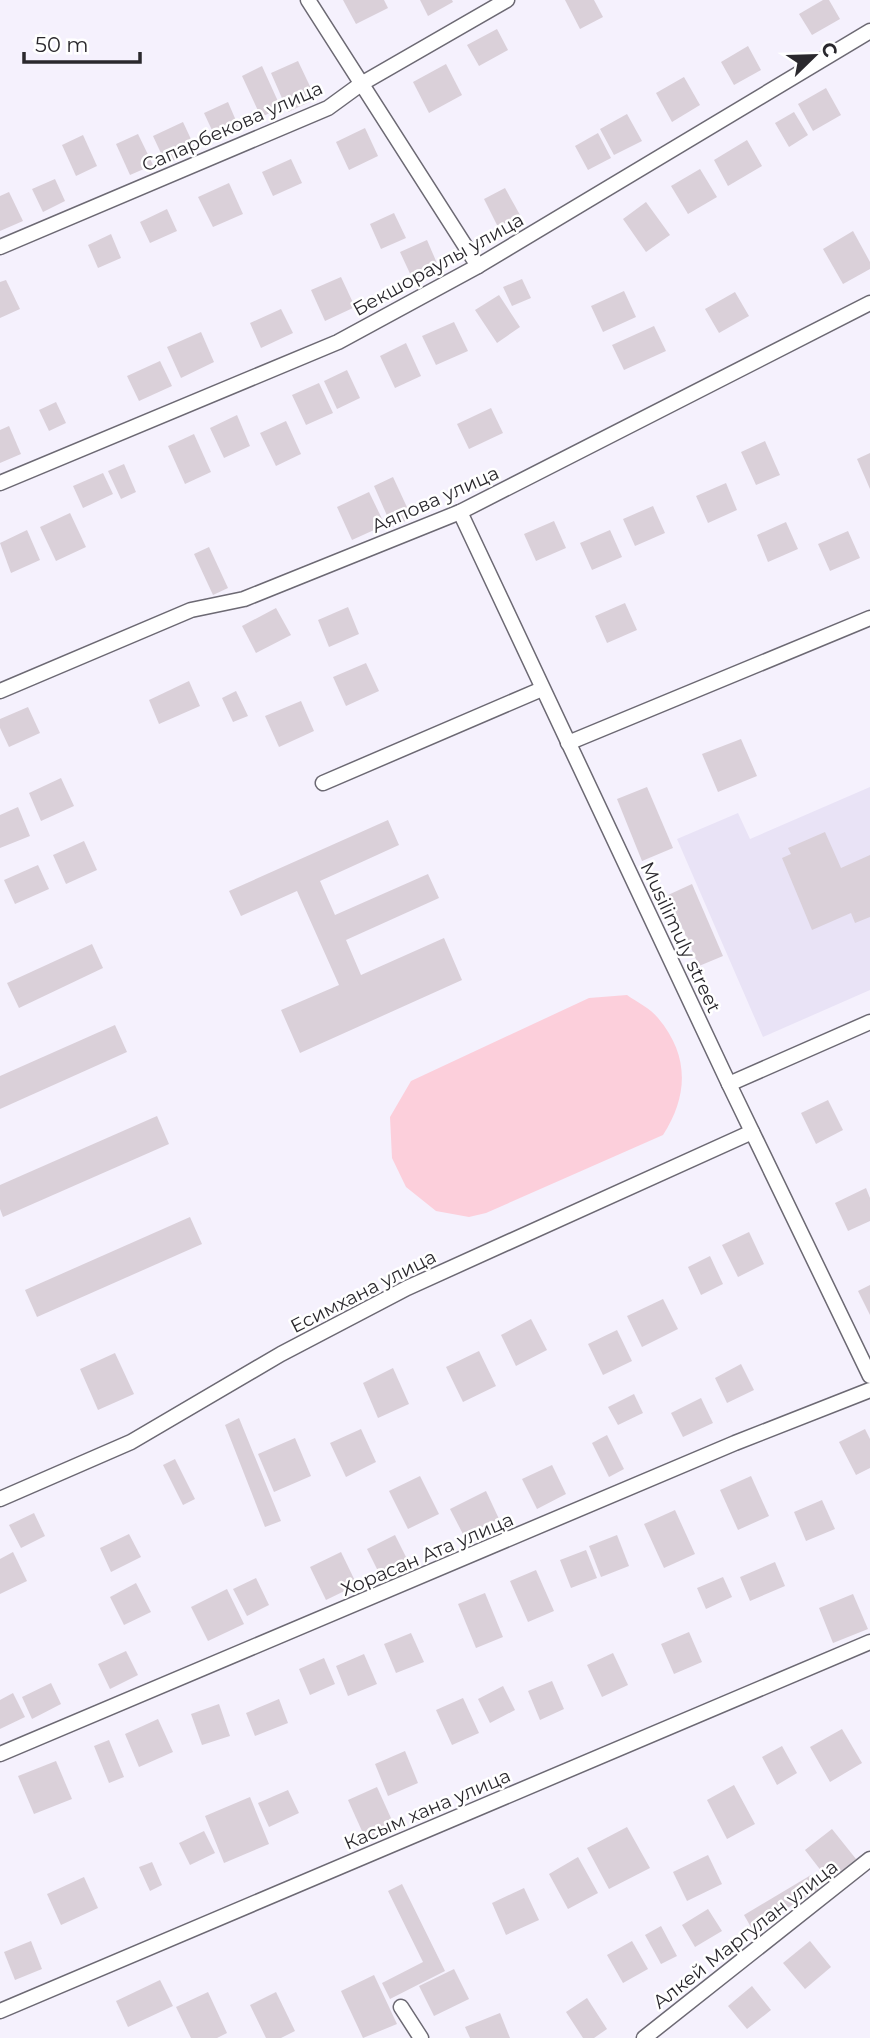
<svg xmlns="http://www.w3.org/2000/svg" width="870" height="2038" viewBox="0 0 870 2038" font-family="Montserrat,sans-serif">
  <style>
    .built { fill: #e9e3f6 }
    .green { fill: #fccfdb }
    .building { fill: #dad0d9 }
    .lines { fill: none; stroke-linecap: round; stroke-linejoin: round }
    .street-casing { stroke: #6c6973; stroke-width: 17 }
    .street { stroke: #fff; stroke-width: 14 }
    .labels { text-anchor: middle; stroke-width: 5; stroke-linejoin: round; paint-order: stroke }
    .street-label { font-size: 19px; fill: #2a282d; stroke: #fff }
  </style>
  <rect width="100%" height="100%" fill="#f5f1fd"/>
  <polygon class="built" points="870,787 870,990 763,1037 677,839 738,813 750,839"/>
  <path class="green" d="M627,995C637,1002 651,1009 658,1018C690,1056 688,1096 663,1135L486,1213L469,1217L436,1211L406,1187L392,1158L390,1117L411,1081L589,998Z"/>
  <g class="building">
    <polygon points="343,0 384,0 388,8 356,24"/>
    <polygon points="420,0 452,0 453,2 428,16"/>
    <polygon points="565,0 594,0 603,17 580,29"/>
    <polygon points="823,0 829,0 840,19 812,35 799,14"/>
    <polygon points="497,29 508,50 479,66 467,45"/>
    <polygon points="748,46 761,70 734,85 721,62"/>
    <polygon points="298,61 316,99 288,112 271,73"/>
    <polygon points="446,64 462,95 429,113 413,82"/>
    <polygon points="262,66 281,108 261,117 242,76"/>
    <polygon points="684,77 700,105 672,122 656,93"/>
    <polygon points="826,88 841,115 813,131 798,104"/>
    <polygon points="228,102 240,130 217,141 204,113"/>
    <polygon points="794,112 808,135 789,147 775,123"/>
    <polygon points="627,114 642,141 614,155 600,129"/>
    <polygon points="183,122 196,150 166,164 153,136"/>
    <polygon points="365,128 378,156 349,170 336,142"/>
    <polygon points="598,133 611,158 588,170 575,146"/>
    <polygon points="138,134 153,165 130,175 116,144"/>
    <polygon points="83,135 97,166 76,176 62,145"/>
    <polygon points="747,140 762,166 728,186 714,160"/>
    <polygon points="291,159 302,183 273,196 262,172"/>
    <polygon points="700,169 717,197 688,214 671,186"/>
    <polygon points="55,179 65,201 43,212 32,189"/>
    <polygon points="229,183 243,214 213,227 198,197"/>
    <polygon points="505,188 520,215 498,227 484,199"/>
    <polygon points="9,192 23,221 0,231 0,196"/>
    <polygon points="646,202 670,235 646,252 623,219"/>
    <polygon points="167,209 177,231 150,243 140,222"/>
    <polygon points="394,213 406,238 381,249 370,224"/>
    <polygon points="853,231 870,262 870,269 843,284 823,249"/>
    <polygon points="111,234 121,258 98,268 88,245"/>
    <polygon points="427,240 439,268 413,280 400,252"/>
    <polygon points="341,277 355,307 325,321 311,290"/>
    <polygon points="522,279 531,298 512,306 503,287"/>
    <polygon points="6,280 20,309 0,318 0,282"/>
    <polygon points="624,291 636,317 603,332 591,306"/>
    <polygon points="735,292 749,316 719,333 705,309"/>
    <polygon points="499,295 520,327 497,343 475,310"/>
    <polygon points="281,309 293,333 261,348 250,323"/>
    <polygon points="454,322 468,351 436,365 422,336"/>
    <polygon points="654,326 666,351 624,370 612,345"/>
    <polygon points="201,332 214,362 181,378 167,347"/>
    <polygon points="406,343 421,376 395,388 380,356"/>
    <polygon points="160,361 172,386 139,401 127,376"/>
    <polygon points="347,370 360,398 337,409 324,381"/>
    <polygon points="319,383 333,413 306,425 292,395"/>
    <polygon points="56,402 66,423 49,431 39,410"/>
    <polygon points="491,408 503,433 469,449 457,424"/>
    <polygon points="237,415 250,446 224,458 210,428"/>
    <polygon points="286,421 301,454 276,466 260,433"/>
    <polygon points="9,426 21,454 0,463 0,430"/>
    <polygon points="194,434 211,472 185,484 168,446"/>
    <polygon points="765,441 780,475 756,485 741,452"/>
    <polygon points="870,453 870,489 857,459"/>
    <polygon points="124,464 136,492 121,499 108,471"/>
    <polygon points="103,473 113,494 83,508 73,486"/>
    <polygon points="393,477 412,518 392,527 374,486"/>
    <polygon points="726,483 737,510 708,523 696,496"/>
    <polygon points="369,492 385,525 352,540 337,507"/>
    <polygon points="653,506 665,533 635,546 623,519"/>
    <polygon points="70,513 86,547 56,561 40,527"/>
    <polygon points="554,521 566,548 536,561 524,534"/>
    <polygon points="786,522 798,549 768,562 757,535"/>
    <polygon points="27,530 40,560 11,573 0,543"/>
    <polygon points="610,530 622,557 592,570 580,543"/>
    <polygon points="848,531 860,558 830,571 818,544"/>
    <polygon points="209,547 228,588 213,595 194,554"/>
    <polygon points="625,603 637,630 607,643 595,616"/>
    <polygon points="348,607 359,634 329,647 318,620"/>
    <polygon points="276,608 291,635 256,653 242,626"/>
    <polygon points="366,663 379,691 346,706 333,677"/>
    <polygon points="189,681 200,706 159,724 149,700"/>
    <polygon points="236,691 248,716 233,722 222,698"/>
    <polygon points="301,701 314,731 279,747 265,716"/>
    <polygon points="28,707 40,733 9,747 0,728 0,719"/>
    <polygon points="741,739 757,776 718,792 702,754"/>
    <polygon points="61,778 74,806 41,821 29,793"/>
    <polygon points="647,787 673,848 642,861 617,799"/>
    <polygon points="18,807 30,836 0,848 0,815"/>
    <polygon points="388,820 399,845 320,881 335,915 428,874 439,898 346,940 361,975 444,938 462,980 300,1053 281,1010 339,985 297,891 241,916 229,891"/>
    <polygon points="825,832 841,868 870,855 870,917 855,923 851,913 812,930 782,858 791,854 788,848"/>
    <polygon points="84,841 97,870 66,884 53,855"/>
    <polygon points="38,865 49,889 15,904 4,880"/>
    <polygon points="692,884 723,956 699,966 668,895"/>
    <polygon points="92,944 103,968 19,1008 7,983"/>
    <polygon points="115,1025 127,1052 0,1109 0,1076"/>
    <polygon points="828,1100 843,1130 816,1144 801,1113"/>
    <polygon points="157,1116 169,1144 3,1217 0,1209 0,1185"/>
    <polygon points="866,1188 870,1198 870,1221 848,1231 835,1203"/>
    <polygon points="190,1217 202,1244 37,1317 25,1290"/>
    <polygon points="749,1232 764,1264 738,1277 722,1245"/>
    <polygon points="710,1256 723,1284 701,1295 688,1267"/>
    <polygon points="870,1285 870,1315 858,1291"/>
    <polygon points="663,1299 678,1329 642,1347 627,1316"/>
    <polygon points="531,1319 547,1350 516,1366 501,1335"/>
    <polygon points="617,1330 632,1361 603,1375 588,1344"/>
    <polygon points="479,1351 496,1386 463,1402 446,1367"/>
    <polygon points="115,1353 134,1394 98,1410 80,1369"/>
    <polygon points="741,1364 754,1390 727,1403 715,1378"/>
    <polygon points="393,1368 409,1404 378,1418 363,1383"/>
    <polygon points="634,1394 643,1413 618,1425 608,1407"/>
    <polygon points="701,1398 713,1423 683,1437 671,1413"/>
    <polygon points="239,1418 281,1521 265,1527 225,1425"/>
    <polygon points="361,1429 376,1462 346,1477 330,1443"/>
    <polygon points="865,1429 870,1439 870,1468 856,1475 839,1442"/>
    <polygon points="607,1435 624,1469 609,1477 592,1443"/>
    <polygon points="295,1438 311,1476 274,1492 258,1454"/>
    <polygon points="175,1459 195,1499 183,1505 163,1465"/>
    <polygon points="552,1465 566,1494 537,1509 522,1479"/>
    <polygon points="420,1476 439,1514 408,1529 389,1491"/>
    <polygon points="751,1476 769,1516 738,1530 720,1490"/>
    <polygon points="486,1491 499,1519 464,1536 450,1509"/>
    <polygon points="822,1500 835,1529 806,1541 794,1512"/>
    <polygon points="675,1510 695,1554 664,1568 644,1524"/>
    <polygon points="34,1513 45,1536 21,1548 9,1525"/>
    <polygon points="129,1534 141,1557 111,1572 100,1548"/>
    <polygon points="395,1535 407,1559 379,1573 367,1549"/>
    <polygon points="617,1535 629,1566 601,1577 589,1546"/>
    <polygon points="586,1550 597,1578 571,1588 560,1560"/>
    <polygon points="13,1552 27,1581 0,1594 0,1559"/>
    <polygon points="341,1552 357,1585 326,1600 310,1567"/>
    <polygon points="775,1562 785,1586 750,1601 740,1577"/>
    <polygon points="536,1570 554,1611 528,1622 510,1581"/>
    <polygon points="723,1577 732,1597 706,1609 697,1588"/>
    <polygon points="256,1578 269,1605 247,1616 233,1589"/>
    <polygon points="136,1583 151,1612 124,1625 110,1597"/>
    <polygon points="227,1589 244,1624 208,1641 191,1607"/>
    <polygon points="485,1593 503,1637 476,1648 458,1604"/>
    <polygon points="853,1594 868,1629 833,1643 819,1608"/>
    <polygon points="689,1632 702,1662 674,1674 661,1644"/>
    <polygon points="411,1633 424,1662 396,1673 384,1644"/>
    <polygon points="126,1651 138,1675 110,1689 98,1664"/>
    <polygon points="613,1653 628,1685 602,1697 587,1665"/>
    <polygon points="364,1654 377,1684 348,1696 336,1666"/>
    <polygon points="324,1658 335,1684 310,1695 299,1669"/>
    <polygon points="552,1681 564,1709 540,1720 528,1691"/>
    <polygon points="51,1683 61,1704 32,1719 22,1697"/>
    <polygon points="503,1686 515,1710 490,1723 478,1699"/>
    <polygon points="13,1693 25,1717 0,1729 0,1700"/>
    <polygon points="463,1698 479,1733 452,1745 436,1710"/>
    <polygon points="279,1699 288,1723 255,1736 246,1713"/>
    <polygon points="219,1704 230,1736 202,1745 191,1714"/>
    <polygon points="158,1719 173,1752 139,1767 125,1734"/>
    <polygon points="842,1729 862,1763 830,1782 810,1747"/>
    <polygon points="109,1740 124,1777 109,1783 94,1746"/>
    <polygon points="782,1746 797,1773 777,1785 762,1757"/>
    <polygon points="405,1751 418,1783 388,1796 375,1764"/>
    <polygon points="56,1761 72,1799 34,1814 18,1776"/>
    <polygon points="734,1785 755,1824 727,1839 707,1800"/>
    <polygon points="377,1787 395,1827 366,1840 348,1800"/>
    <polygon points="288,1790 299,1813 269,1827 258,1803"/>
    <polygon points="250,1797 269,1844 224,1863 205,1816"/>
    <polygon points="627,1827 650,1868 609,1889 587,1848"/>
    <polygon points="832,1829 856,1859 829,1881 805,1850"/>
    <polygon points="204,1831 215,1853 190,1865 179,1843"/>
    <polygon points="708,1855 722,1884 687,1901 673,1872"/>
    <polygon points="578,1857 598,1893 568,1909 549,1874"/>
    <polygon points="152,1862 162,1885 150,1891 139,1867"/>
    <polygon points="811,1875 820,1889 752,1929 744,1915"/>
    <polygon points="84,1877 98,1908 61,1925 47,1894"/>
    <polygon points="402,1884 445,1971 390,1999 382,1983 423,1962 388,1891"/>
    <polygon points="524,1888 539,1920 506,1935 492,1903"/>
    <polygon points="708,1909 722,1931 695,1947 682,1925"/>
    <polygon points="661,1926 677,1956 661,1964 645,1935"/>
    <polygon points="31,1941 42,1969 15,1980 4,1952"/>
    <polygon points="632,1941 648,1969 623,1983 607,1955"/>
    <polygon points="810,1941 831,1967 805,1989 783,1963"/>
    <polygon points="454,1969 469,1999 434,2016 419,1986"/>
    <polygon points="374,1975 397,2024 363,2038 341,1991"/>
    <polygon points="160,1980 173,2006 128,2027 116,2001"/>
    <polygon points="752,1986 771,2010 747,2029 728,2006"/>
    <polygon points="208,1992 227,2033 217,2038 191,2038 176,2007"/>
    <polygon points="276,1992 295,2031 281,2038 266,2038 250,2005"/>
    <polygon points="587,1998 607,2029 594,2038 583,2038 566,2012"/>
    <polygon points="500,2013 510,2038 470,2038 465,2027"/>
  </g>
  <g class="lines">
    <defs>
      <g id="street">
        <polyline points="308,0 478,266"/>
        <polyline points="0,247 328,108 361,84 507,0"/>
        <polyline points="0,483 338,342 478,266 870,31"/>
        <polyline points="460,512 729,1084 870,1376"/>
        <polyline points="0,691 191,610 244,599 460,512 870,303"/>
        <polyline points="568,743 870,618"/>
        <polyline points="323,783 542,689"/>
        <polyline points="729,1084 870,1022"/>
        <polyline points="0,1499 131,1442 281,1354 407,1288 752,1132"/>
        <polyline points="0,1754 735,1443 870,1390"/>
        <polyline points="401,2007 421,2038"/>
        <polyline points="0,2011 870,1642"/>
        <polyline points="644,2038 870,1859"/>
      </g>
    </defs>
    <use href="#street" class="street-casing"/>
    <use href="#street" class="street"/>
  </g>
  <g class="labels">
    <g class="street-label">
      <text transform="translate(232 126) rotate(-24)" y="7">Сапарбекова улица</text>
      <text transform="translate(438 264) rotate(-29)" y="7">Бекшораулы улица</text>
      <text transform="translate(435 499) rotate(-24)" y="7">Аяпова улица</text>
      <text transform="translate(681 937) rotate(65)" y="7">Musilimuly street</text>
      <text transform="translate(363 1291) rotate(-27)" y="7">Есимхана улица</text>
      <text transform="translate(427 1554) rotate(-23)" y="7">Хорасан Ата улица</text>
      <text transform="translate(427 1809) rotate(-23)" y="7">Касым хана улица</text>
      <text transform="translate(745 1934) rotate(-38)" y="7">Алкей Маргулан улица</text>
    </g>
  </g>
  <g transform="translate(814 56) rotate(67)" stroke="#ffffff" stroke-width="5" paint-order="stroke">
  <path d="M0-5L12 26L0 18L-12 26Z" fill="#2a282d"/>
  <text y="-10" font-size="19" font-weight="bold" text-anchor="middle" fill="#2a282d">С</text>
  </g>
  <path d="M24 52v10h116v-10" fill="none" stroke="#2a282d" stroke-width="3.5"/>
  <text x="35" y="52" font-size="21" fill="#2a282d" stroke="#ffffff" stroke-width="5" paint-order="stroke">50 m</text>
</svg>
